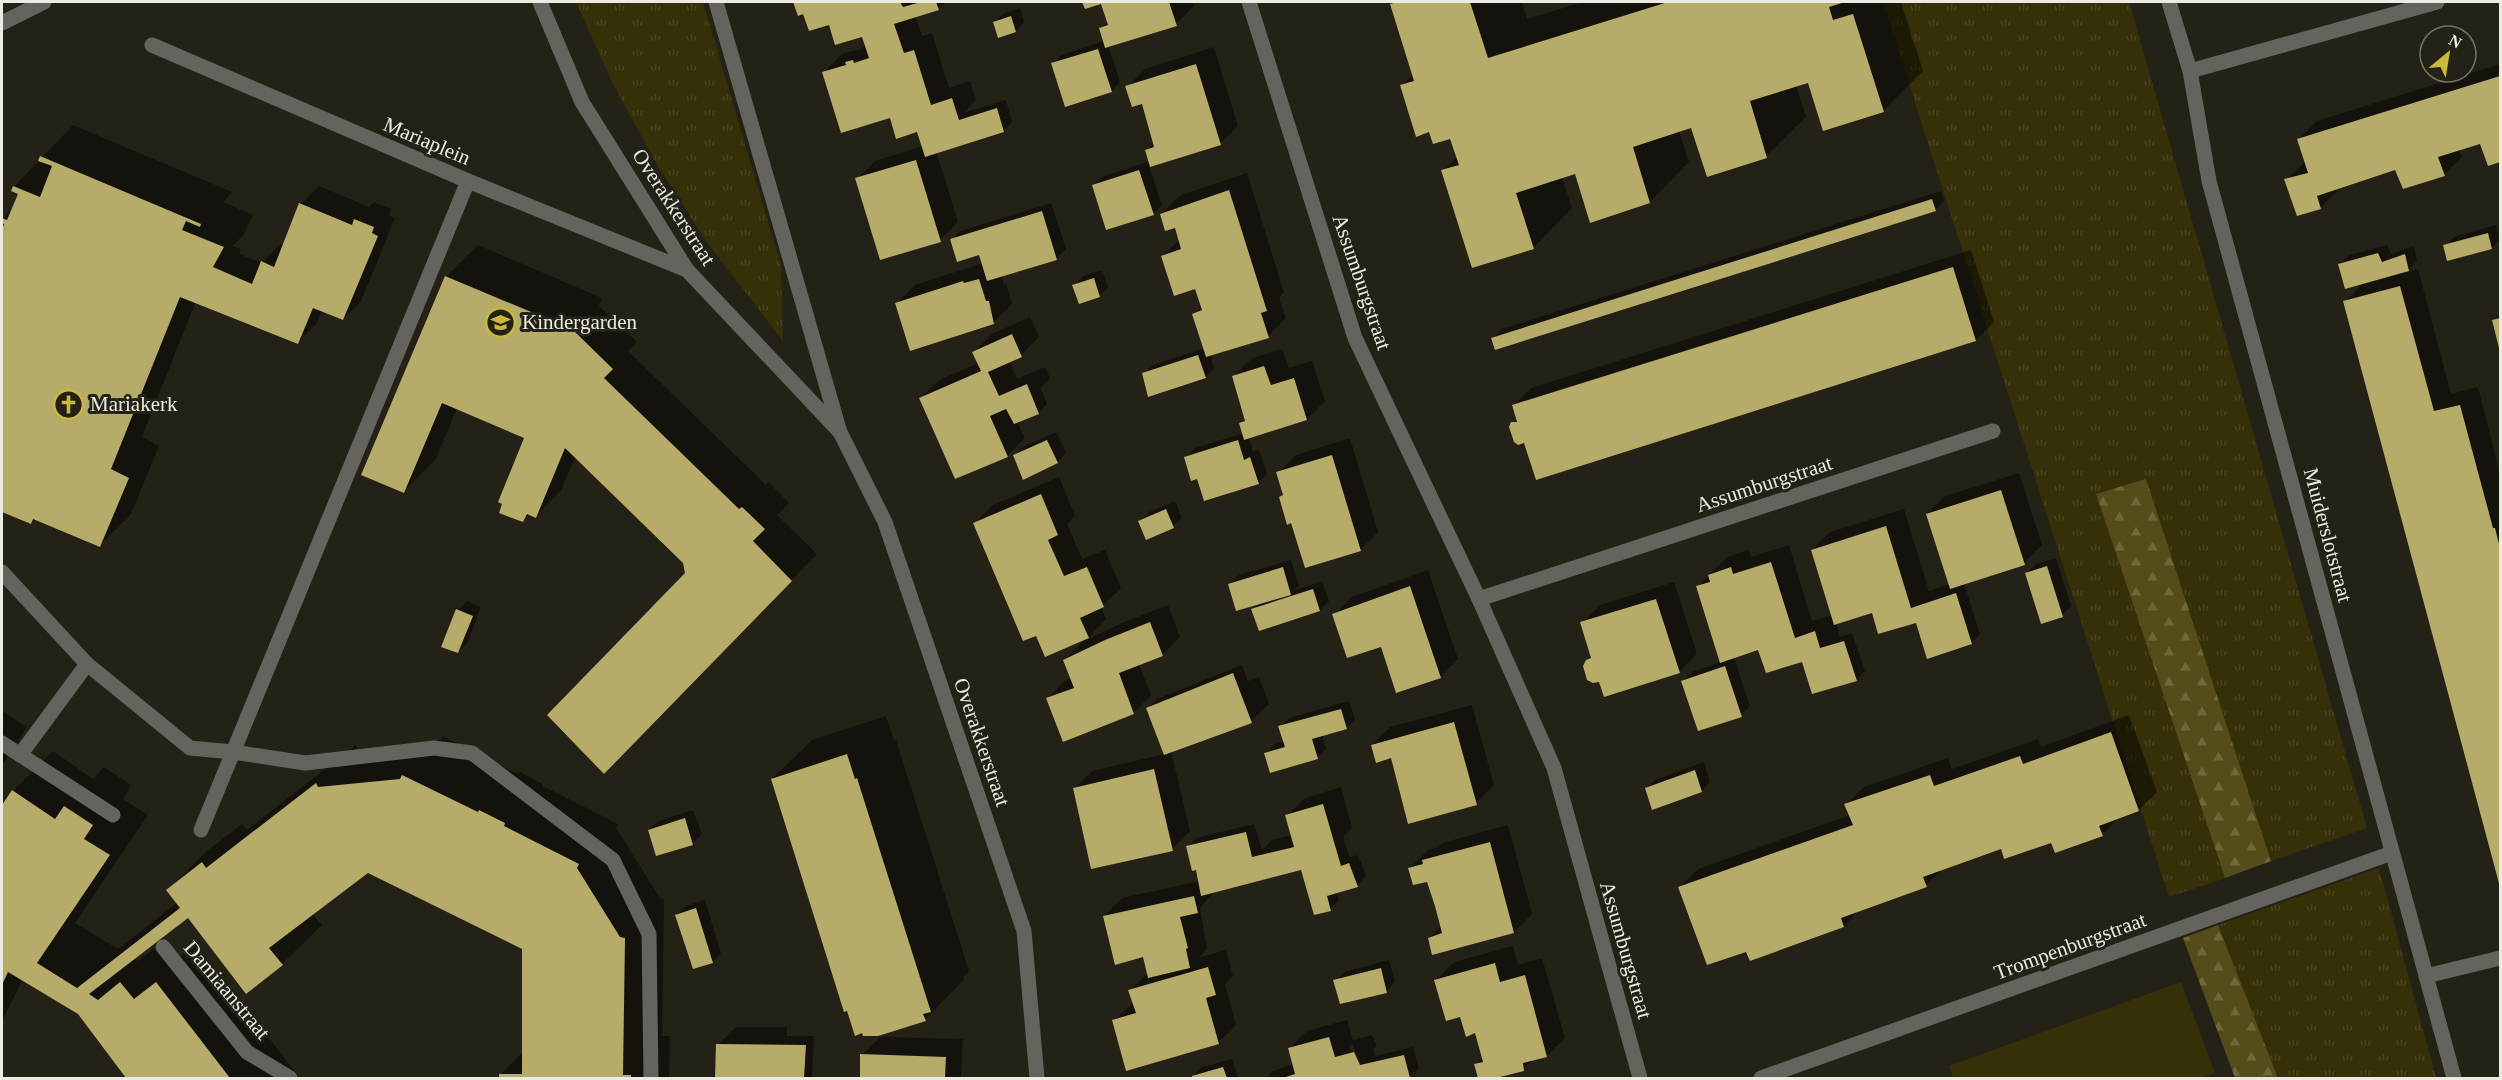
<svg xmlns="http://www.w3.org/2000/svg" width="2502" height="1080" viewBox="0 0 2502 1080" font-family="'Times New Roman',serif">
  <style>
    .grass { fill: url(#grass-tufts) }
    .forest { fill: url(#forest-firs) }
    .pitch { fill: #363009 }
    .shadow { fill: #0007; fill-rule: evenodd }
    .building { fill: #b6ab68 }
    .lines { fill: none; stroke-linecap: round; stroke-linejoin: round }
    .minor { stroke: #64635d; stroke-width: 15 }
    .labels { text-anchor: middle; stroke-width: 6; stroke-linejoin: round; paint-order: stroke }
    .street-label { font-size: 21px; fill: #ecebe3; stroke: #242217 }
    .poi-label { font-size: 21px; fill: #ecebe3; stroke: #242217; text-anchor: start }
  </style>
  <defs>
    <pattern id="grass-tufts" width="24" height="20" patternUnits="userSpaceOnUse" patternTransform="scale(1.5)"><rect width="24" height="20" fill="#363009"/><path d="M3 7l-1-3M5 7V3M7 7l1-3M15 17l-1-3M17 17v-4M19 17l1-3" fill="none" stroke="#4a4421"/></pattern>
    <pattern id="forest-firs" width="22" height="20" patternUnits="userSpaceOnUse" patternTransform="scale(1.5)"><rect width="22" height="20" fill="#554d19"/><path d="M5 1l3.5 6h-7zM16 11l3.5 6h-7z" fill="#6e673a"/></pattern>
  </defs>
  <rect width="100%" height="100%" fill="#242217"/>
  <g class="grass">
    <polygon points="576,2 703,2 781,266 783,341 706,241 659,168 614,86"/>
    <polygon points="1883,2 2129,2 2367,828 2271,861 2146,480 2096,494 2225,878 2169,897"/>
    <polygon points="2379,868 2436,1078 2278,1078 2218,925"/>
  </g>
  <g class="forest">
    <polygon points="2146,479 2271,861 2225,878 2096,494"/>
    <polygon points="2218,925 2278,1078 2235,1078 2183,938"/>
  </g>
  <polygon class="pitch" points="2181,982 2215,1073 2201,1078 1953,1078 1949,1066"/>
  <g class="shadow">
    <polygon points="795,2 946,2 938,9 915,16 922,36 932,33 949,88 970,81 976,100 963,113 1006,100 1012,122 1003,131 936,151 958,222 940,240 857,179 875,161 923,146 918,130 891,116 824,72 842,54 861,49 865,45 863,34 804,12 799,14"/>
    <polygon points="1084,2 1192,2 1194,6 1176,24 1108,45 1120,82 1111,91 1053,64 1061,55 1104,41 1101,29 1108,21 1102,2 1086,7"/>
    <polygon points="1394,2 1522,2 1527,19 1583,2 1901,2 1923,71 1883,111 1809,81 1796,85 1806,117 1766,156 1692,127 1679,131 1689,162 1650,202 1576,172 1562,177 1572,208 1533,248 1443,171 1458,156 1451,137 1430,130 1402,86 1413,74 1392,4"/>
    <polygon points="1020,8 1024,22 1016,31 994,23 1003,14"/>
    <polygon points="1214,47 1238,126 1220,144 1149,166 1162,205 1153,214 1093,186 1102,177 1150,161 1147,150 1154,143 1143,102 1127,87 1145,69"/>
    <polygon points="2500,64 2500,160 2489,164 2481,142 2459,149 2462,157 2444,175 2396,168 2337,188 2338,190 2320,208 2286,180 2306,161 2299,139 2317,121"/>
    <polygon points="73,125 232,192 223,202 253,215 244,234 233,246 241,249 239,254 262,263 280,244 284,246 301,204 319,186 369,207 374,202 391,209 389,215 395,218 361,301 343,319 322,310 316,324 298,342 196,301 142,437 159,446 131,514 99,546 35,518 31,523 2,510 2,234 6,223 2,221 14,207 20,193 14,187"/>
    <polygon points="1247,173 1284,292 1279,298 1286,318 1268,336 1210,355 1214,368 1205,377 1144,374 1153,365 1205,348 1194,315 1202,306 1196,287 1163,256 1180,239 1176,226 1161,214 1179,196"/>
    <polygon points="1941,191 1944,201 1935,210 1493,338 1502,329"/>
    <polygon points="1051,203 1066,249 1057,258 1001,275 1004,284 1006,284 1012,304 994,322 897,303 915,285 983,263 980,253 951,240 960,231"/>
    <polygon points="2496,225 2500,239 2492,248 2445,246 2454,237"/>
    <polygon points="478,245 602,298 599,306 637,342 628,351 766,485 768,482 789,503 777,515 817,554 630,746 686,574 685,563 576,456 561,490 536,516 530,514 523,520 526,437 457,408 436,459 404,491 446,277"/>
    <polygon points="2387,245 2391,254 2414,246 2417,261 2406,272 2418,269 2451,394 2478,387 2500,474 2500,882 2345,302 2364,282 2340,264 2349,255"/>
    <polygon points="1971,250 1994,322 1976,340 1513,423 1517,418 1513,406 1531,388"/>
    <polygon points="1102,270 1108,287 1099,296 1074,285 1083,276"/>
    <polygon points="2500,314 2500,347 2494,321"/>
    <polygon points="1030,317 1039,337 1021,355 1009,361 1017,379 1045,367 1050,378 1037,391 1041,389 1047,404 1038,413 1017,421 1025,438 1007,456 921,398 939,380 979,363 974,352 992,334"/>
    <polygon points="1282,349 1289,368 1312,361 1325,401 1307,419 1249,437 1253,452 1259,450 1267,474 1258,483 1197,478 1186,457 1195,448 1244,433 1241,423 1246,418 1234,376 1252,358"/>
    <polygon points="1056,432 1066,453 1057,462 1014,456 1023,447"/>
    <polygon points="1350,438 1378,532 1360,550 1292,521 1280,497 1284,493 1278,473 1296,455"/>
    <polygon points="2019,473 2042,545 2024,563 1964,583 1980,634 1971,643 1917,621 1873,611 1836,623 1840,637 1852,633 1865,671 1856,680 1803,660 1759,649 1734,657 1750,706 1741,715 1683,681 1692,672 1721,662 1698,587 1727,557 1749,550 1751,557 1789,545 1812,621 1833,615 1812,550 1830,532 1904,509 1929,591 1950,584 1927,514 1945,496"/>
    <polygon points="1059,477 1075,516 1067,524 1082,559 1105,550 1121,588 1101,607 1106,619 1085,641 1124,622 1168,605 1180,637 1162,655 1139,664 1151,695 1133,713 1048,698 1066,680 1072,678 1065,660 1087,637 1037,634 975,523 993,505"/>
    <polygon points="1175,501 1182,518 1173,526 1147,538 1140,521 1149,512"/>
    <polygon points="2056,558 2071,606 2062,615 2027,573 2036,564"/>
    <polygon points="1291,560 1299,585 1293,591 1322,581 1329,601 1320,610 1260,629 1253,610 1260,602 1230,584 1239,575"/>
    <polygon points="1428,570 1458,659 1440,677 1382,645 1334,615 1352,597"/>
    <polygon points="1674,582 1697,654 1679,672 1600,680 1587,660 1592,656 1582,623 1600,605"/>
    <polygon points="467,601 481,607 467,643 458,652 458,610"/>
    <polygon points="1242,665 1248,681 1259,677 1269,704 1251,721 1171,751 1190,831 1172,849 1074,789 1092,771 1165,754 1148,708 1157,699"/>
    <polygon points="1349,701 1355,719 1346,728 1322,735 1326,749 1317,758 1266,753 1275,744 1284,742 1280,727 1289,718"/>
    <polygon points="1472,705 1494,785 1476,803 1372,745 1390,727"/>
    <polygon points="2,711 27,727 2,765"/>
    <polygon points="2129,715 2157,792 2139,810 2120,816 2102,835 2002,847 1943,868 1926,885 1860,909 1844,926 1747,950 1680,887 1698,869 1850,815 1846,805 1864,787 1948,758 1952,769 2038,739 2041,747"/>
    <polygon points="886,716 894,741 896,740 969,971 963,977 964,980 925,1019 772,779 812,740"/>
    <polygon points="443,736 518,774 520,772 543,784 543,786 618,824 616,828 660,898 664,899 662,1036 670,1036 669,1078 501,1078 501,1074 523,1052 524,948 367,871 312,913 322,925 282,964 188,916 133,958 138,961 161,943 174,961 196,944 300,1078 129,1078 80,1013 23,979 2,1021 2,808 13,791 53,751 93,779 104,767 131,785 123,799 148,815 75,923 118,949 177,903 168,890 207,851 242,824 247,830 356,745 357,749 440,740"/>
    <polygon points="1704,762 1710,782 1702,791 1646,789 1655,780"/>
    <polygon points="1341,787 1352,828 1343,837 1350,857 1358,855 1366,876 1357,885 1336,891 1339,900 1330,909 1302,868 1215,891 1200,908 1207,949 1198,958 1226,950 1233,976 1225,984 1236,1025 1218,1043 1113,1021 1134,1002 1130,990 1148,973 1144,955 1104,916 1122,898 1200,881 1197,868 1188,847 1196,838 1254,824 1262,850 1272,840 1292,835 1287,816 1305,798"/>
    <polygon points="693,810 702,834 693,843 657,854 649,830 658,821"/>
    <polygon points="1508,825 1532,914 1514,932 1433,953 1429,938 1441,926 1428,880 1410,868 1428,850 1437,848 1442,843"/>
    <polygon points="705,900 721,953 713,962 677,915 686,906"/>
    <polygon points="1513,946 1518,965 1542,958 1565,1038 1547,1056 1534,1059 1523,1069 1491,1078 1480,1078 1476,1064 1483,1057 1476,1031 1461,1016 1436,980 1454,962"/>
    <polygon points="1389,960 1395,982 1387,991 1335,981 1344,972"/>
    <path d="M1347,1020L1353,1040L1372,1035L1377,1046L1373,1049L1375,1056L1413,1047L1419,1069L1407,1078H1266L1273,1071L1294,1064L1289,1049L1307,1031ZM1352,1044L1361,1064L1358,1066L1349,1046Z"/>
    <polygon points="736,1027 787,1027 787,1036 814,1036 812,1078 717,1078 718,1045"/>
    <polygon points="880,1037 963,1039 961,1078 861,1078 862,1055"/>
    <polygon points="1232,1059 1238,1078 1194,1078 1193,1076 1202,1067"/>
  </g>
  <g class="building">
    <polygon points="793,2 900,2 903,7 921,2 936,2 939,10 894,24 904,53 914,50 931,105 952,98 959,120 997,108 1004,132 925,157 917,132 896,139 890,118 841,133 822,72 846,65 845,62 853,60 854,63 869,58 862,37 835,45 829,25 809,31 803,14 798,16"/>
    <polygon points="1082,2 1169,2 1177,26 1105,48 1099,28 1108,25 1101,4 1085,9"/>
    <polygon points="1397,2 1470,2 1488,58 1668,2 1845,2 1829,7 1833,20 1853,14 1884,112 1823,131 1808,83 1750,101 1767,158 1707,177 1691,128 1633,147 1650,203 1590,223 1575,174 1516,193 1534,249 1472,268 1441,170 1459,165 1450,139 1433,144 1429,132 1416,137 1400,85 1414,81 1390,4"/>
    <polygon points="1011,16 1016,32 998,38 993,22"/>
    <polygon points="1098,49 1112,92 1065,107 1051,63"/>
    <polygon points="1196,64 1221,145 1150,167 1145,150 1154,147 1142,104 1132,107 1125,86"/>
    <polygon points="2500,76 2500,162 2488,166 2480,144 2438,157 2445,176 2403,189 2395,170 2317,196 2321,209 2297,216 2284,179 2308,173 2297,139"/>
    <polygon points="40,156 201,224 200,227 186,221 182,230 224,247 213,267 252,284 261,261 274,267 299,203 352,225 354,219 374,227 372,233 378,236 343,320 313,308 298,344 180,297 111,469 129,478 100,547 33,519 31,524 2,512 2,231 4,224 2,223 2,218 7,220 18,194 11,191 13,186 40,197 52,166 38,161"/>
    <polygon points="916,160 941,242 880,260 855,178"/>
    <polygon points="1139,170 1154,215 1106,230 1092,185"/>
    <polygon points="1229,190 1267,311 1261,313 1269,338 1206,357 1192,314 1202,310 1195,289 1174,296 1161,256 1181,249 1175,228 1165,231 1160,214"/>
    <polygon points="1932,199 1936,211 1495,350 1491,338"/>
    <polygon points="1042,211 1057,260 987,281 979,255 957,262 950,239"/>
    <polygon points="2488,233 2492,249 2447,261 2443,245"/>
    <polygon points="2378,253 2382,262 2405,254 2409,271 2345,289 2338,264"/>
    <polygon points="1953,267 1976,341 1536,480 1524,443 1518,445 1514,442 1509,427 1511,422 1517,422 1512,405"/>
    <polygon points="445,276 572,329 613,369 604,378 739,509 742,507 765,529 753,541 792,581 604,774 547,715 685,573 683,563 565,448 536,518 527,514 523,522 499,513 502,504 498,502 524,438 442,403 404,493 361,475"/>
    <polygon points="1094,278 1100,297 1079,304 1072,285"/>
    <polygon points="979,279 986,301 989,301 994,324 910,351 895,303 963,281 964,283"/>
    <polygon points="2400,286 2434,411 2460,405 2493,528 2495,528 2500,548 2500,887 2343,301"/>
    <polygon points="2500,318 2500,352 2492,320"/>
    <polygon points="1012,334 1022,357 988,372 999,396 1027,384 1039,414 1014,424 1006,409 990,416 1008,457 955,479 919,398 981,371 972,352"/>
    <polygon points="1198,355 1206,378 1148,397 1142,373"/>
    <polygon points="1264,366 1271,385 1294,378 1307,420 1244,440 1239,423 1245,421 1232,376"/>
    <polygon points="1047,440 1058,463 1023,480 1013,455"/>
    <polygon points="1238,440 1244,460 1250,457 1259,484 1204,501 1197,479 1191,481 1184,457"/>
    <polygon points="1332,455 1361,551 1305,568 1291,523 1287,525 1279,497 1283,495 1276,472"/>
    <polygon points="2001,490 2025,565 1950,589 1926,514"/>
    <polygon points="1041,494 1058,535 1048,540 1064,576 1087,567 1104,607 1080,618 1089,638 1045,657 1036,636 1023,641 973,523"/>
    <polygon points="1166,509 1174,528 1146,540 1138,521"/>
    <polygon points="1886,526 1911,608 1956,593 1972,644 1927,659 1916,623 1878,634 1872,613 1834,625 1811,550"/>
    <polygon points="1771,562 1795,638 1815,631 1820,648 1844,641 1857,681 1812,694 1802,662 1766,673 1758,650 1720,663 1696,586 1710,582 1708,575 1731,567 1733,574"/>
    <polygon points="2047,566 2063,617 2041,624 2025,573"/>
    <polygon points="1283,567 1291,595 1236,611 1228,584"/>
    <polygon points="1410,586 1441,678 1396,693 1381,647 1347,658 1332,614"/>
    <polygon points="1313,589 1320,611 1259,631 1251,609"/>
    <polygon points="1656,599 1680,673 1604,697 1599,682 1593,683 1587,680 1583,666 1586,660 1591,658 1580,622"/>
    <polygon points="456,609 473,616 458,653 441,647"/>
    <polygon points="1150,622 1163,656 1119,673 1134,714 1063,742 1046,698 1074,688 1063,660 1105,640"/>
    <polygon points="1725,666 1742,717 1698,731 1681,681"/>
    <polygon points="1233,673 1252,723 1164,755 1146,708"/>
    <polygon points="1341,709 1347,729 1312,739 1318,759 1270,773 1264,753 1285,747 1278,726"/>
    <polygon points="1454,722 1477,805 1408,824 1391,758 1376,763 1371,745"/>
    <polygon points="2111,732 2139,811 2099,826 2103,836 2055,853 2051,843 2004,859 2001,849 1923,877 1927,887 1841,918 1844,927 1750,961 1746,952 1707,965 1678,887 1853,825 1844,804 1930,775 1934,786 2020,756 2023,764"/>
    <polygon points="847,754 855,779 857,778 931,1012 923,1014 926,1021 878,1036 863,1036 862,1033 855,1036 847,1011 844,1012 771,779"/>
    <polygon points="1154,769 1173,851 1091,869 1073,788"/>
    <polygon points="1695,770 1702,792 1652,810 1645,788"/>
    <polygon points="402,775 478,812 479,810 505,823 504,826 579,864 577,868 620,937 625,938 623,1075 631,1075 631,1078 499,1078 499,1074 522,1074 522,949 368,873 269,948 283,965 246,994 188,918 89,994 98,1000 120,982 134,999 156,982 230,1078 126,1078 78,1014 8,972 2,985 2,805 12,790 55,819 64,806 93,825 84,839 110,855 37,963 77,988 180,908 166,890 202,862 206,868 316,783 318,787 400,779"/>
    <polygon points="1323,804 1341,866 1349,863 1358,887 1327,896 1331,911 1314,915 1301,870 1201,896 1196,870 1192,871 1186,846 1246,832 1252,857 1294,847 1285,815"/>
    <polygon points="685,818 693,845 656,856 648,830"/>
    <polygon points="1490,842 1514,933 1432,955 1428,938 1442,933 1435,906 1427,882 1413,885 1408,868 1423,864 1422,860"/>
    <polygon points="1194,896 1198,913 1180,917 1188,948 1186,949 1190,968 1148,978 1143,957 1115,965 1103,916"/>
    <polygon points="696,908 713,963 693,969 675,915"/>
    <polygon points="1495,963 1500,982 1525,975 1547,1057 1523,1063 1524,1071 1496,1078 1478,1078 1474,1064 1483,1062 1475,1033 1466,1037 1460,1017 1446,1021 1434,980"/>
    <polygon points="1208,967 1216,995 1206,998 1219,1044 1126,1071 1112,1020 1136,1013 1128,990"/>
    <polygon points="1381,968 1387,993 1340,1004 1333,980"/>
    <polygon points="1329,1037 1335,1057 1354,1052 1360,1065 1404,1055 1410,1078 1283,1078 1295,1074 1288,1048"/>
    <polygon points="716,1044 806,1045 804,1078 715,1078"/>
    <polygon points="860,1054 946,1057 945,1078 860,1078"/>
    <polygon points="1223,1067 1227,1078 1192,1078 1192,1076"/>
  </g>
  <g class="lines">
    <g class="minor">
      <polyline points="540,2 582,102 687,270 840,432 885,522 1024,931 1037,1078"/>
      <polyline points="716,2 839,429"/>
      <polyline points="1249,2 1355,338 1479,599 1554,768 1640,1078"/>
      <polyline points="2169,2 2190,71 2209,181 2454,1078"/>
      <polyline points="2,23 44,2"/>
      <polyline points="152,45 468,181 687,270"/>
      <polyline points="2190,71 2437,2"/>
      <polyline points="2,572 87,664 190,748 233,752 305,763 434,748 472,753 613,860 649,934 651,1078"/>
      <polyline points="1479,599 1993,431"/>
      <polyline points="2,743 113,815"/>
      <polyline points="20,755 87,664"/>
      <polyline points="201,830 468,181"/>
      <polyline points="163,947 247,1052 290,1078"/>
      <polyline points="2426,976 2500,958"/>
      <polyline points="1761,1078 2392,853"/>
    </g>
  </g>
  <defs>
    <symbol id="school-ring" viewBox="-11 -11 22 22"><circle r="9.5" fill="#242217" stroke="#ccb938" stroke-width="1.5"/><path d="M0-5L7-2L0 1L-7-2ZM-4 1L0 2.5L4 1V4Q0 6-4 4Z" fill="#ccb938"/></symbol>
    <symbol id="church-ring" viewBox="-11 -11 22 22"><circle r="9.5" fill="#242217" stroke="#ccb938" stroke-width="1.5"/><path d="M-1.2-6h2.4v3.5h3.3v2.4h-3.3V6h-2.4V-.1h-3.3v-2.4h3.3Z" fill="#ccb938"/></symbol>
  </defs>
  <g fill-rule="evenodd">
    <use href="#school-ring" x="484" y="306" width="33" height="33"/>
    <use href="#church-ring" x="52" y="388" width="33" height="33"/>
  </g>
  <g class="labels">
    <g class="street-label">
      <text transform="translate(427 141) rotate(23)" y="7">Mariaplein</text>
      <text transform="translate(674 207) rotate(57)" y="7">Overakkerstraat</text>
      <text transform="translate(1362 282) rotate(71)" y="7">Assumburgstraat</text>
      <text transform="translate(1764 484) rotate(-18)" y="7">Assumburgstraat</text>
      <text transform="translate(2328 535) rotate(75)" y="7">Muiderslotstraat</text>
      <text transform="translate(982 742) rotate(71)" y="7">Overakkerstraat</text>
      <text transform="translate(2070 946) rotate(-20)" y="7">Trompenburgstraat</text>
      <text transform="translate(1626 950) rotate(74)" y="7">Assumburgstraat</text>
      <text transform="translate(227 990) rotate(50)" y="7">Damiaanstraat</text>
    </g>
    <g class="poi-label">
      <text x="522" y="329">Kindergarden</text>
      <text x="90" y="411">Mariakerk</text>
    </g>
  </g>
  <rect width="2502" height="1080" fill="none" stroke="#ecebe3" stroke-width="6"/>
  <g transform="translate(2448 54) rotate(30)"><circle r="28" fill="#242217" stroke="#747269" stroke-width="1.5"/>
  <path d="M0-4.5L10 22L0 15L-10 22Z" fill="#ccb938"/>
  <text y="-9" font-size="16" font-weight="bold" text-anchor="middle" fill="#ecebe3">N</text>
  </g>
</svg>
